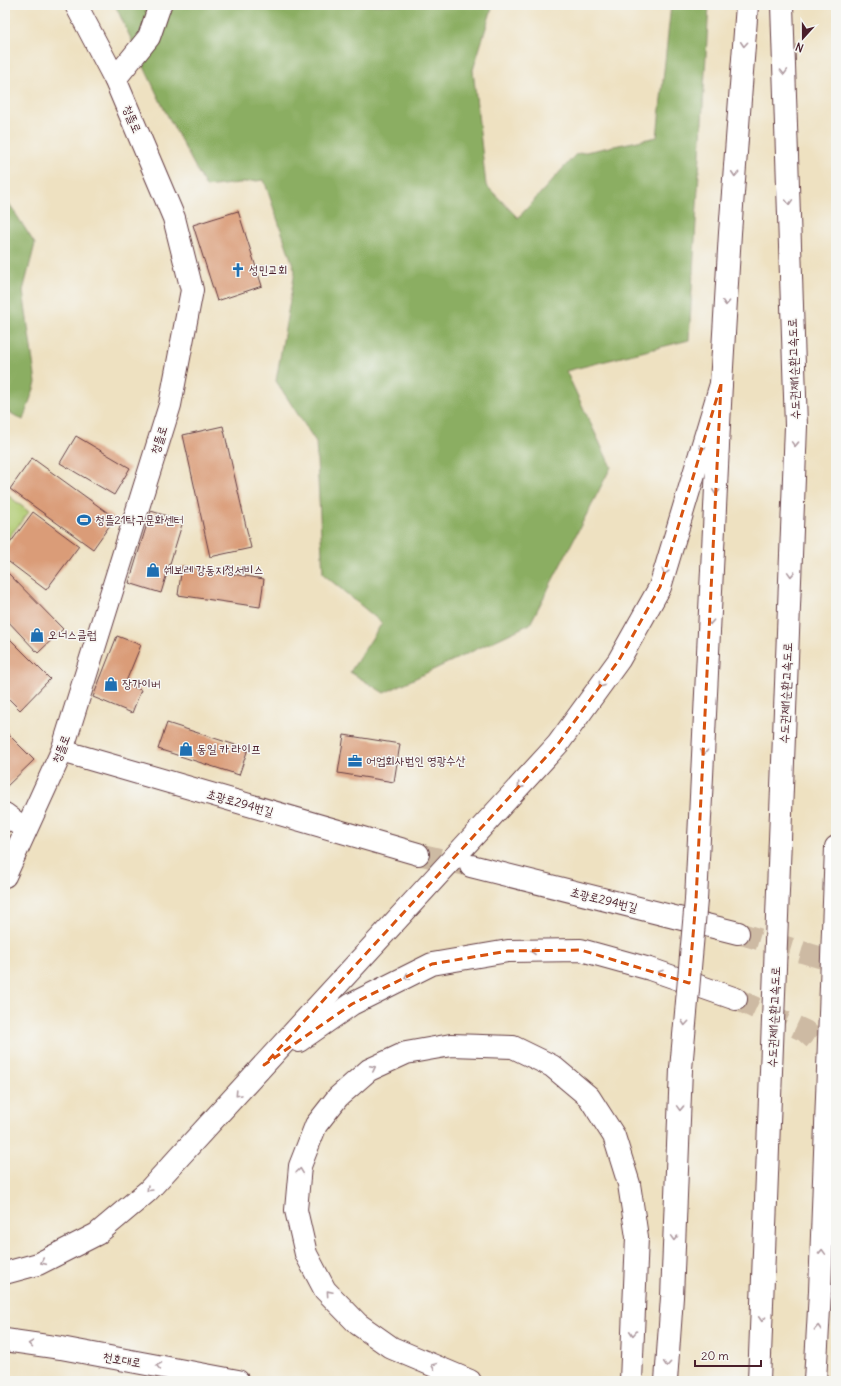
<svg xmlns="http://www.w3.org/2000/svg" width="841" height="1386" viewBox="0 0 841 1386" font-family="Delius,'Poor Story',sans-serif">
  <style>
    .green { fill: #afca70; stroke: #7c744e }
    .forest { fill: #8bae62; stroke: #6a6646 }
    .building { fill: #da9c78 }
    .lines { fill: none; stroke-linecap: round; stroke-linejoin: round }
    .tertiary-tunnel { stroke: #cdbaa3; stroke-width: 22; stroke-dasharray: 22 11; stroke-linecap: butt }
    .motorway-tunnel { stroke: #cdbaa3; stroke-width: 22; stroke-dasharray: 22 11; stroke-linecap: butt }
    .minor-casing { stroke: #633c42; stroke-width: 24 }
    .tertiary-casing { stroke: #633c42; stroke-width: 24 }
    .primary-casing { stroke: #633c42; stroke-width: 24 }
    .motorway-casing { stroke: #633c42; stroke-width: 24 }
    .minor { stroke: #fff; stroke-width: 22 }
    .tertiary { stroke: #fff; stroke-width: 22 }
    .primary { stroke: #fff; stroke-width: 22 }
    .motorway { stroke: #fff; stroke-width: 22 }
    .motorway-bridge-casing { stroke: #633c42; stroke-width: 24; stroke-linecap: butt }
    .motorway-bridge { stroke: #fff; stroke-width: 22 }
    .oneway { stroke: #ae9aa0 }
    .marked { fill: none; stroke: #d8530f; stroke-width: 3; stroke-dasharray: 8 5; stroke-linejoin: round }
    .labels { text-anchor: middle; stroke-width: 3; stroke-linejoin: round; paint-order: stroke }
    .street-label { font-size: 12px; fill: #4a1f2b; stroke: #f6f6f2 }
    .poi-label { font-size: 12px; fill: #4a1f2b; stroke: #f6f6f2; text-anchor: start }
  </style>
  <rect width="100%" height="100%" fill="#f6f6f2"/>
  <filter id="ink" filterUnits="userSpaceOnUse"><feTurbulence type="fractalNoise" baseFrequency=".025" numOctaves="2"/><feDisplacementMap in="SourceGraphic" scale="8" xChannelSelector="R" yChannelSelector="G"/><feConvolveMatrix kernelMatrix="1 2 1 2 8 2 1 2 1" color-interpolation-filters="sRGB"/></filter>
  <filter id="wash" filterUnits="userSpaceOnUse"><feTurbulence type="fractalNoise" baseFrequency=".012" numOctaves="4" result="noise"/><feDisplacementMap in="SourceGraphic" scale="16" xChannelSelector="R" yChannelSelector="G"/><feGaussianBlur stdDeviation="0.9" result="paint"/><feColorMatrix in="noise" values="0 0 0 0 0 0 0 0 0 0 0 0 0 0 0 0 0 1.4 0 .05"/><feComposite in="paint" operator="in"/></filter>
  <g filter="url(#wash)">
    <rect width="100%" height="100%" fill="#eee1c1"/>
    <polygon class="green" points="9,496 29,512 5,542 5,501"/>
    <g class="forest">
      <polygon points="115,5 493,5 473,70 486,185 518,218 576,154 657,137 671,5 709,5 689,340 566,371 611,467 530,624 384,693 350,672 382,623 323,574 316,442 276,381 295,271 264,180 206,187 164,109"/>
      <polygon points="5,197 35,244 23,291 36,383 23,420 5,410"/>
    </g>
    <g id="blocks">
      <g class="building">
        <polygon points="238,211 262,286 217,301 193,225"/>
        <polygon points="223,426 251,548 210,557 183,435"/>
        <polygon points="76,436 130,468 114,495 60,463"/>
        <polygon points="32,458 115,518 93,549 10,489"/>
        <polygon points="151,511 183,521 161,593 129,583"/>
        <polygon points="33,512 79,546 46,590 5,559 5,550"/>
        <polygon points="182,566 264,579 260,607 178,595"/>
        <polygon points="5,570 63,629 38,653 5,618"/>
        <polygon points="5,634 50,679 20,710 5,695"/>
        <polygon points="117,636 141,645 125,684 141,690 132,713 93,697"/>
        <polygon points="167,723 248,749 239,775 158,749"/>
        <polygon points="5,731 34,760 5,788"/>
        <polygon points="344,735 400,744 394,782 338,773"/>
      </g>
    </g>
  </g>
  <g filter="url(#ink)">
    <use href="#blocks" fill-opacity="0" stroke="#633c42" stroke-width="1"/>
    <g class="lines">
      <g class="tertiary-tunnel">
        <polyline points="418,854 466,865"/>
        <polyline points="738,933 836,962"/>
      </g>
      <polyline class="motorway-tunnel" points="736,999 805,1031 836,1059"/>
      <defs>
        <g id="minor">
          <polyline points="115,79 149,37 160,5"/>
          <polyline points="5,814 25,829"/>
          <polyline points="5,876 62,751 170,405 192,290 174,218 115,79 76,5"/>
        </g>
        <g id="tertiary">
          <polyline points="62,751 418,854"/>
          <polyline points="471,866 738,933"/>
        </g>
        <polyline id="primary" points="5,1340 61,1348 238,1381"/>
        <g id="motorway">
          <polyline points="696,900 721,384 730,233 747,5"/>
          <polyline points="299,1041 352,1004 432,964 508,951 581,950 650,969 736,999"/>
          <polyline points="5,1273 38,1264 97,1234 148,1191 558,744 619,660 660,587 721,384"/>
          <polyline points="470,1381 392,1348 358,1324 325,1290 306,1254 296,1210 300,1166 316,1125 338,1097 369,1070 406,1053 451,1045 513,1047 552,1066 589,1097 614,1136 629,1184 637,1237 631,1381"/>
          <polyline points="666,1381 672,1297 681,1069"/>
          <polyline points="759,1381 796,426 782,5"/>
          <polyline points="815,1381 820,1291 836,847"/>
        </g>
      </defs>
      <use href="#minor" class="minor-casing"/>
      <use href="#tertiary" class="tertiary-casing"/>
      <use href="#primary" class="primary-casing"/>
      <use href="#motorway" class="motorway-casing"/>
      <use href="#minor" class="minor"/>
      <use href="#tertiary" class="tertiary"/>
      <use href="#primary" class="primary"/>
      <use href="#motorway" class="motorway"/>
      <defs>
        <polyline id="motorway-bridge" points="681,1069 696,900"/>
      </defs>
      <use href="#motorway-bridge" class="motorway-bridge-casing"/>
      <use href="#motorway-bridge" class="motorway-bridge"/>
    </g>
    <defs><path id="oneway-chevron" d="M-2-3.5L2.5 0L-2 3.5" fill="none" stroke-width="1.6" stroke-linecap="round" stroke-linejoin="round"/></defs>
    <g class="oneway">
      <use href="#oneway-chevron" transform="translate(744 44) rotate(94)"/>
      <use href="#oneway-chevron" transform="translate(784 72) rotate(88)"/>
      <use href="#oneway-chevron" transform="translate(735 174) rotate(94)"/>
      <use href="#oneway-chevron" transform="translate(789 202) rotate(88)"/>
      <use href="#oneway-chevron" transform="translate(726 303) rotate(93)"/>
      <use href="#oneway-chevron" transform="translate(795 444) rotate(92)"/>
      <use href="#oneway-chevron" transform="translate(702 448) rotate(107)"/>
      <use href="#oneway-chevron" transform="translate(716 492) rotate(93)"/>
      <use href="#oneway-chevron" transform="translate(665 572) rotate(107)"/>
      <use href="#oneway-chevron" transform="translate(791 574) rotate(92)"/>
      <use href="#oneway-chevron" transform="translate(710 622) rotate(93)"/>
      <use href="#oneway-chevron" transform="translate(601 685) rotate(126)"/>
      <use href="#oneway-chevron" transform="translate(704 752) rotate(93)"/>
      <use href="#oneway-chevron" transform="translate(520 786) rotate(132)"/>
      <use href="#oneway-chevron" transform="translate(533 951) rotate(179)"/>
      <use href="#oneway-chevron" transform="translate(660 973) rotate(-161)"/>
      <use href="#oneway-chevron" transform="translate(407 977) rotate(154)"/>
      <use href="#oneway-chevron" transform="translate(685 1023) rotate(95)"/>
      <use href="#oneway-chevron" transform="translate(373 1068) rotate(-27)"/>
      <use href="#oneway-chevron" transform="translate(238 1094) rotate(133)"/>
      <use href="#oneway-chevron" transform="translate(680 1108) rotate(92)"/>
      <use href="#oneway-chevron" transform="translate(300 1171) rotate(-82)"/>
      <use href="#oneway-chevron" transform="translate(149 1189) rotate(135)"/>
      <use href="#oneway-chevron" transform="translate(674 1238) rotate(92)"/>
      <use href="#oneway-chevron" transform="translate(822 1252) rotate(-88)"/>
      <use href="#oneway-chevron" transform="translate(43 1262) rotate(155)"/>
      <use href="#oneway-chevron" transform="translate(329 1293) rotate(-131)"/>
      <use href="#oneway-chevron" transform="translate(762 1319) rotate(93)"/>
      <use href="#oneway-chevron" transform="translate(818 1328) rotate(-87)"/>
      <use href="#oneway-chevron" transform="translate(633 1333) rotate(93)"/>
      <use href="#oneway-chevron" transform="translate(31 1344) rotate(-172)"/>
      <use href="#oneway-chevron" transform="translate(667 1364) rotate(94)"/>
      <use href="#oneway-chevron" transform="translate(159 1366) rotate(-170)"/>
      <use href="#oneway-chevron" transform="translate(434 1366) rotate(-157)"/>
    </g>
  </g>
  <path class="marked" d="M721,384L696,900L689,983L581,950L508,951L432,964L352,1004L264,1065L558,744L619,660L660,587Z"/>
  <defs>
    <symbol id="church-bare" viewBox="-9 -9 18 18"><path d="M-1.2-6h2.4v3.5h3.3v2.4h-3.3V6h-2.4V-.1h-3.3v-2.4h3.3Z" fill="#1f6fb2" stroke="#f6f6f2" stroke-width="2.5" paint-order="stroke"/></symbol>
    <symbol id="stadium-bare" viewBox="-9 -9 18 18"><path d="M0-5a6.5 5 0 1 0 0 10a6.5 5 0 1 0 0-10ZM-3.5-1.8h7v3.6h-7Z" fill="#1f6fb2" stroke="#f6f6f2" stroke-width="2.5" paint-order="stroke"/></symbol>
    <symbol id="shop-bare" viewBox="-9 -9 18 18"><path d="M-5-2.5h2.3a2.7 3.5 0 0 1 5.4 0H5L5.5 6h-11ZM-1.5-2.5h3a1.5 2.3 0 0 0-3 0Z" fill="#1f6fb2" stroke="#f6f6f2" stroke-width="2.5" paint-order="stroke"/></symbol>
    <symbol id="office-bare" viewBox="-9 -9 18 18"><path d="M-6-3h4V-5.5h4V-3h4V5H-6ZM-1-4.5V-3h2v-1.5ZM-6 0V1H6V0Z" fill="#1f6fb2" stroke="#f6f6f2" stroke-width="2.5" paint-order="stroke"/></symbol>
  </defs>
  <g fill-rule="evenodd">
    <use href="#church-bare" x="228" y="260" width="20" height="20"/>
    <use href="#stadium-bare" x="74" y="510" width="20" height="20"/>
    <use href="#shop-bare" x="143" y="560" width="20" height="20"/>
    <use href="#shop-bare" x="27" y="625" width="20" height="20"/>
    <use href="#shop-bare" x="101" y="674" width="20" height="20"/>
    <use href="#shop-bare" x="176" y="739" width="20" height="20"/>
    <use href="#office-bare" x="345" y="751" width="20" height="20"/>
  </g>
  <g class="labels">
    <g class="street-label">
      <text transform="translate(132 119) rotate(67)" y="4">청뜰로</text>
      <text transform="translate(794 369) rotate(-92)" y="4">수도권제1순환고속도로</text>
      <text transform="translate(159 440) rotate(-72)" y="4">청뜰로</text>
      <text transform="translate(786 693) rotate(-88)" y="4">수도권제1순환고속도로</text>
      <text transform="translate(61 749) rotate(-69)" y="4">청뜰로</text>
      <text transform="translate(240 803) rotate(16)" y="4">초광로294번길</text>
      <text transform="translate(604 900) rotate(14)" y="4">초광로294번길</text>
      <text transform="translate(774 1017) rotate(-88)" y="4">수도권제1순환고속도로</text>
      <text transform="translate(122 1360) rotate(10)" y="4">천호대로</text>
    </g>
    <g class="poi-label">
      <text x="249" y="274">성민교회</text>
      <text x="95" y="524">청뜰21탁구문화센터</text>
      <text x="164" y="574">쉐보레 강동지정서비스</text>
      <text x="48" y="639">오너스클럽</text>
      <text x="122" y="688">장가이버</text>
      <text x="197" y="753">동일 카 라이프</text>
      <text x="366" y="765">어업회사법인 영광수산</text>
    </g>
  </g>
  <rect width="841" height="1386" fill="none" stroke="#f6f6f2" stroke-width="20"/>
  <g transform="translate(803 38) rotate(201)" stroke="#f6f6f2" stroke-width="3" paint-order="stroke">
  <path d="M0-3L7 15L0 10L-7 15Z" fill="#4a1f2b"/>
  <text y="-6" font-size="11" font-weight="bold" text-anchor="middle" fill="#4a1f2b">N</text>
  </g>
  <path d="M695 1360v6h66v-6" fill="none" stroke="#4a1f2b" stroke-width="2"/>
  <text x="701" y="1360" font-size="12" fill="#4a1f2b" stroke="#f6f6f2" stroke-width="3" paint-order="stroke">20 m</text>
</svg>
